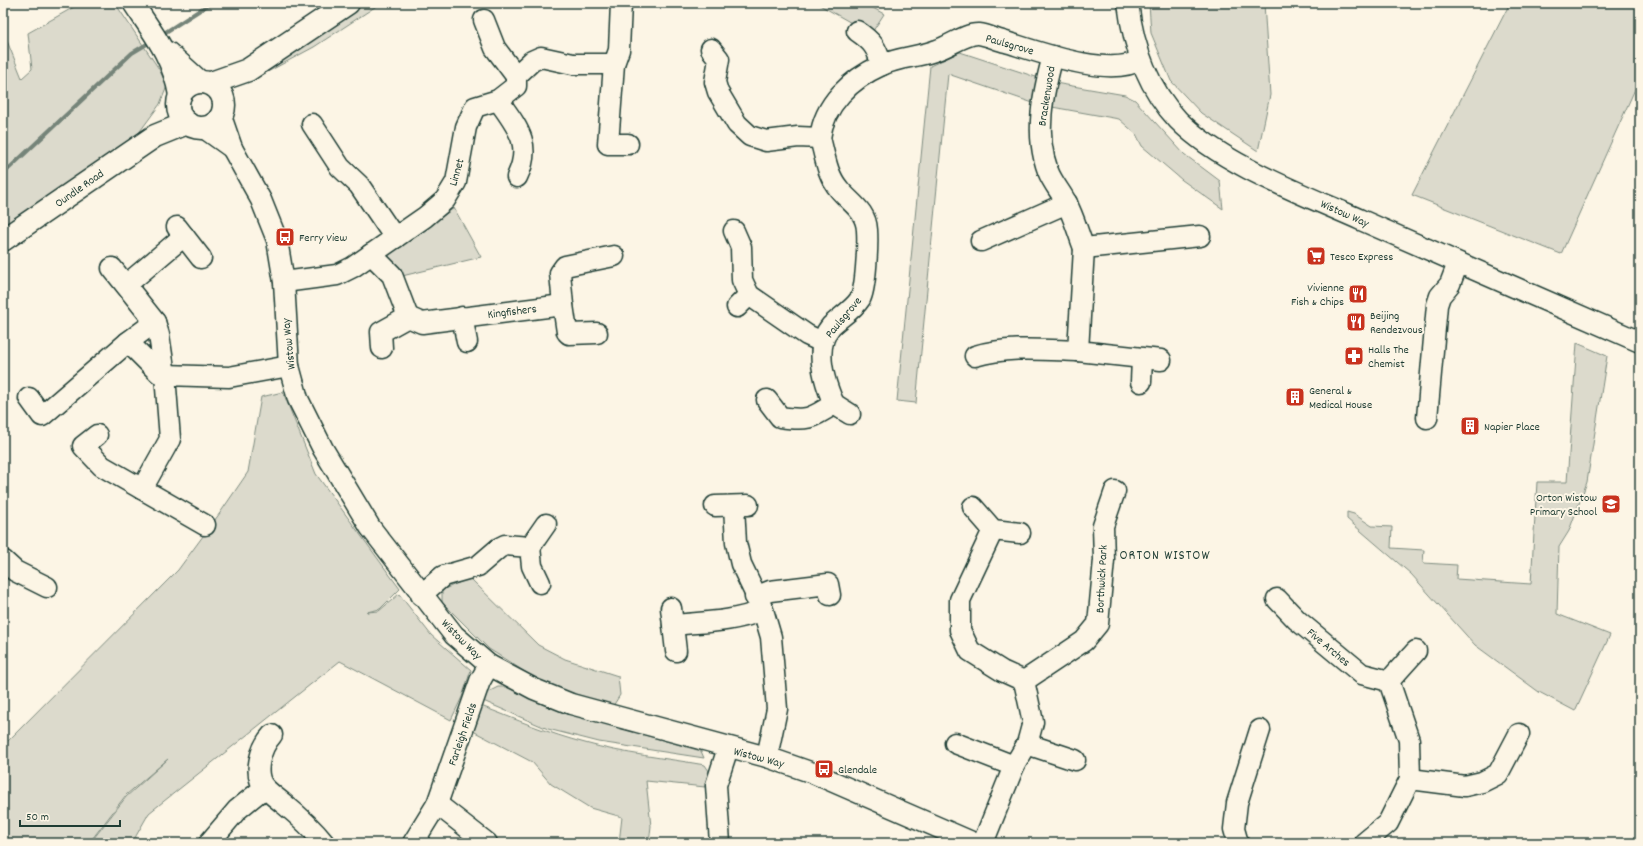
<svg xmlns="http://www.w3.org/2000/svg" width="1643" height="846" viewBox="0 0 1643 846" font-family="Dekko,sans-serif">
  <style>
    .green { fill: #dcdacc; stroke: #7e8c80 }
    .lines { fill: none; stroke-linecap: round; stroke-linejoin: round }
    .stream { stroke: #758479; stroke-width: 4 }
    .minor-casing { stroke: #1f3d34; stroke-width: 23 }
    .major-casing { stroke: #1f3d34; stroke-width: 25 }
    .minor { stroke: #fcf5e5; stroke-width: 20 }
    .major { stroke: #fcf5e5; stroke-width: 22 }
    .labels { text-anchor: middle; stroke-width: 4; stroke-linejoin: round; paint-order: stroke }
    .street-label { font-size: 12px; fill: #1f3d34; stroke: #fcf5e5 }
    .poi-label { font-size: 12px; fill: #1f3d34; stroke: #fcf5e5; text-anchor: start }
    .quarter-label { font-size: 14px; letter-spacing: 1px; fill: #1f3d34; stroke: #fcf5e5 }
  </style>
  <rect width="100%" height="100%" fill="#fcf5e5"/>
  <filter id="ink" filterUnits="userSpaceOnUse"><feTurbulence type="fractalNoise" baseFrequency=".025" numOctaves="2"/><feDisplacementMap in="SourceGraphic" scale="8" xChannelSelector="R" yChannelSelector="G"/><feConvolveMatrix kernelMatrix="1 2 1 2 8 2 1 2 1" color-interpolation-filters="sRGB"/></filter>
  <g filter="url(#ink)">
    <g class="green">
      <polygon points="81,3 115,3 159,69 167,86 160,104 138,134 3,228 3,31 22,78 32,69 28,33"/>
      <polygon points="361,3 381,3 314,47 260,76 263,71"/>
      <polygon points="816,3 864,3 884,14 871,34"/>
      <polygon points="1149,3 1264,3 1270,95 1258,151 1201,113 1171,81 1151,33"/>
      <polygon points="1510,3 1640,3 1640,78 1561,254 1412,195"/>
      <polygon points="960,52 1039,78 1033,103 948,74 916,403 897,401 930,66"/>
      <polygon points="1055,83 1125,95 1135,100 1184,154 1220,181 1223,209 1182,180 1142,146 1136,134 1119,119 1052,107"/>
      <polygon points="454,208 481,257 402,276 387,256"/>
      <polygon points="1577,343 1607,356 1587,482 1569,531 1559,547 1557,614 1610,635 1575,711 1539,692 1475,645 1411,574 1347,519 1347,512 1354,514 1372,526 1392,527 1391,548 1424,550 1423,563 1457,565 1456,579 1531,584 1537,482 1567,482"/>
      <polygon points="283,392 316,474 400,589 380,609 367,612 379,611 399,594 431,635 471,670 462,697 451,720 340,661 149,813 132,843 90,843 126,797 168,759 126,795 89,843 3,843 3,746 178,570 220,513 248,472 261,397"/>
      <polygon points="470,578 538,645 565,659 618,676 620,695 613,706 544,684 489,649 442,602 442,590"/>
      <polygon points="498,687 506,687 543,704 582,717 701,751 704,758 599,742 548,729 481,700 488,692"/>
      <path d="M481,706C515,719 550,734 585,743C624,754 665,758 705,765L709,771L705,787L646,781L651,826L649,843H619L622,817L590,808L551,784L532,762L473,731Z"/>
    </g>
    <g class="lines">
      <g class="stream">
        <polyline points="161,35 211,3"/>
        <polyline points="3,174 132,53 152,41"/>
      </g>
      <defs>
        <g id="minor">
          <path d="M133,3C154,35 172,56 179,95"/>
          <path d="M1128,3C1133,45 1148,88 1178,120C1221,164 1305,195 1361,220C1454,261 1547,302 1640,342"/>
          <polyline points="484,20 495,48 516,76"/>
          <path d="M857,31C873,42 876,47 882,65"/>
          <path d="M711,49L719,59L715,82L718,92L737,124L750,136L766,141L798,137L820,138C824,104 851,79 882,65C899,57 920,57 937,50C950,46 966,33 979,34C988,35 997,40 1006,42C1039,52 1109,78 1140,60"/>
          <polyline points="168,52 200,81"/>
          <path d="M1053,56C1043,93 1034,134 1048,171C1052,182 1061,192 1066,202C1074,217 1078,233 1084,248L1200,236"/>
          <polyline points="614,64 608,144 628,144"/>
          <path d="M498,100C517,127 533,144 517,177"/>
          <polyline points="221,116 232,148 261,200 277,240 284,282 289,366 298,399 323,449 370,527 454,635 489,665 534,689 571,704 767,757 813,773 974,843"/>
          <polyline points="312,124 340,167 359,185 395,238"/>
          <polyline points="204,128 232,148"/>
          <polyline points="177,227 201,258"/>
          <polyline points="734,231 741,247 742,280 749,295 807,335 822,342"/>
          <polyline points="981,241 1067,203"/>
          <polyline points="1084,248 1078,351 1161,360"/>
          <polyline points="371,254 392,275 408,317 381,332 382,348"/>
          <polyline points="284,282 337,275 353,267 425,217 445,200 456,182 466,127 475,107 498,100 516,86 516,76 532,61 541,57 573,64 614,64 619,50 621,3"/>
          <polyline points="126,285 184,236"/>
          <polyline points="563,305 567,332 569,334 597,333"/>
          <polyline points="737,307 749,295"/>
          <polyline points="408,317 422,323 563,305 560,273 565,266 614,256"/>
          <polyline points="462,317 467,342"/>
          <polyline points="128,342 159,373 165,375 159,335 155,322"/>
          <path d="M975,356C1008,346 1044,350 1078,351"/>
          <polyline points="1141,382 1142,359"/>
          <polyline points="29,398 42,416 128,342 155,322 112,268"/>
          <path d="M767,400L780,417C807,421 811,419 834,404C824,381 813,347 831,326C840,317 853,310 860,299C866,289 868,244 867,230C866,210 850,203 839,189C827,175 825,156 820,138"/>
          <polyline points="834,404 850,414"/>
          <polyline points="1427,418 1437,305 1440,296 1450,284 1458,263"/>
          <polyline points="97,435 83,446 102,466 142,489 170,439 165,375 229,377 289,366"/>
          <polyline points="142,489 205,525"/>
          <polyline points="715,506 748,505"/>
          <polyline points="734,506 736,543 741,564 763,610 771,637 777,709 767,757"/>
          <polyline points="973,507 993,530 1020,533"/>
          <polyline points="530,547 546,524"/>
          <polyline points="3,560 15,571 47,587"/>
          <polyline points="421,595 443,576 478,566 499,548 505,545 530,547 532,566 540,583"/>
          <polyline points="755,597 770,591 828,584 830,595"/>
          <polyline points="1277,599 1297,620 1362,674 1389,681 1409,740 1410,779 1388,823 1364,843"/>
          <polyline points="671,608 676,651"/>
          <path d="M673,625C702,622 735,622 763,610"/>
          <polyline points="1024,681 1084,641 1098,624 1104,560 1103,526 1115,491"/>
          <polyline points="1389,681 1416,651"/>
          <path d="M272,735C261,747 252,774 265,788C271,794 278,799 284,804C299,816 312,828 324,843"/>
          <polyline points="955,743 1014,766"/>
          <polyline points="1027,744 1075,760"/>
          <polyline points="1410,779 1465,786 1482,782 1498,774 1519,734"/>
          <polyline points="437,804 487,843"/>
          <polyline points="209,843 237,810 264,788"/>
          <polyline points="413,843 437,804 480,681 489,665"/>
          <polyline points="720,843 716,785 728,748"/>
          <polyline points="983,843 1014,766 1027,744 1033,722 1024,681 1002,671 970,651 960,630 960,600 993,530"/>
          <polyline points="1238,843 1234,829 1237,803 1260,730"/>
        </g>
        <g id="major">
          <circle cx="201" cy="105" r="23"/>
          <polyline points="211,83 248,70 348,3"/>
          <polyline points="3,240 155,136 187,123"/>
        </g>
      </defs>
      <use href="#minor" class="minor-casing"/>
      <use href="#major" class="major-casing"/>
      <use href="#minor" class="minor"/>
      <use href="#major" class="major"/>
    </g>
  </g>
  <defs>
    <symbol id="bus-square" viewBox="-11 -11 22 22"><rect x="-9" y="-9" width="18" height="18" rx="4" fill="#c8321e" stroke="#fcf5e5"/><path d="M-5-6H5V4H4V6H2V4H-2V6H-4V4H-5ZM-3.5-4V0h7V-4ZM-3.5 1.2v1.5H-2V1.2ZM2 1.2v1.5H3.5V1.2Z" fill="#fff"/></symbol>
    <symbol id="supermarket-square" viewBox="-11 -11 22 22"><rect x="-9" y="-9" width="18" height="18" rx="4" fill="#c8321e" stroke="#fcf5e5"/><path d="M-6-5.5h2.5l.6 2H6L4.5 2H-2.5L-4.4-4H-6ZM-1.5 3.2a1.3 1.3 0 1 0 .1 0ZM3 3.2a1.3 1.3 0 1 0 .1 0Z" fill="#fff"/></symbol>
    <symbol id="restaurant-square" viewBox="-11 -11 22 22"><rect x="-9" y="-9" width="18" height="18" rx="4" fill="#c8321e" stroke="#fcf5e5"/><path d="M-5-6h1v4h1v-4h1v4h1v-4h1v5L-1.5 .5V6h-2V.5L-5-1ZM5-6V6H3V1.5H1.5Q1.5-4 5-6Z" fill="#fff"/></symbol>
    <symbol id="pharmacy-square" viewBox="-11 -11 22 22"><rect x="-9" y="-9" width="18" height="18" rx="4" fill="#c8321e" stroke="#fcf5e5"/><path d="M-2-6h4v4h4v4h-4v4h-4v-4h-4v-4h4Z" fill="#fff"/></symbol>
    <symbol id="building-square" viewBox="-11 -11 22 22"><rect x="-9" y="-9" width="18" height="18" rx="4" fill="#c8321e" stroke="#fcf5e5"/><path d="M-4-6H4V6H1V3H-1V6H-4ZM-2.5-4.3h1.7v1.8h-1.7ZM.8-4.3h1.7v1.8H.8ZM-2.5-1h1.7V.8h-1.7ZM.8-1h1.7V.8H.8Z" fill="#fff"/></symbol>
    <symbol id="school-square" viewBox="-11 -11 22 22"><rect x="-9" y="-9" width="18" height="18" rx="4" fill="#c8321e" stroke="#fcf5e5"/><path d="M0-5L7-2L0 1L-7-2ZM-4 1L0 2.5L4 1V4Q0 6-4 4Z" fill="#fff"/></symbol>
  </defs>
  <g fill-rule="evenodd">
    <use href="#bus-square" x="274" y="226" width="22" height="22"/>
    <use href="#supermarket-square" x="1305" y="245" width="22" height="22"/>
    <use href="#restaurant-square" x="1347" y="283" width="22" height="22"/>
    <use href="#restaurant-square" x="1345" y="311" width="22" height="22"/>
    <use href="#pharmacy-square" x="1343" y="345" width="22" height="22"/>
    <use href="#building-square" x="1284" y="386" width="22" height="22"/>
    <use href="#building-square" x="1459" y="415" width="22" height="22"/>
    <use href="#school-square" x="1600" y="493" width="22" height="22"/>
    <use href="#bus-square" x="813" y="758" width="22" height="22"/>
  </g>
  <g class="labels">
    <g class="street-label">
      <text transform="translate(1010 44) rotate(16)" y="4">Paulsgrove</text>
      <text transform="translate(1046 96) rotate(-81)" y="4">Brackenwood</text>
      <text transform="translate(456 172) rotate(-74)" y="4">Linnet</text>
      <text transform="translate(79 188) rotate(-35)" y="4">Oundle Road</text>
      <text transform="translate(1345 213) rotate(24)" y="4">Wistow Way</text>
      <text transform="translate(512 311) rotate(-7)" y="4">Kingfishers</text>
      <text transform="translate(843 317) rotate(-50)" y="4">Paulsgrove</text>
      <text transform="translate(288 344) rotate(-96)" y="4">Wistow Way</text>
      <text transform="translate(1101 579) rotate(-87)" y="4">Borthwick Park</text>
      <text transform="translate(462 639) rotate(45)" y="4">Wistow Way</text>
      <text transform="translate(1329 647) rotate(40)" y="4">Five Arches</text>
      <text transform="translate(462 734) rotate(-71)" y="4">Farleigh Fields</text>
      <text transform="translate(759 757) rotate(15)" y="4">Wistow Way</text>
    </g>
    <g class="poi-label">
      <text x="299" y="241">Ferry View</text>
      <text x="1330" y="260">Tesco Express</text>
      <text x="1344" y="291" text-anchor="end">Vivienne<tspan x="1344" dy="14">Fish &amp; Chips</tspan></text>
      <text x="1370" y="319">Beijing<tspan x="1370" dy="14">Rendezvous</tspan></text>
      <text x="1368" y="353">Halls The<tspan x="1368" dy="14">Chemist</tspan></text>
      <text x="1309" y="394">General &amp;<tspan x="1309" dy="14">Medical House</tspan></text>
      <text x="1484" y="430">Napier Place</text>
      <text x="1597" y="501" text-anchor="end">Orton Wistow<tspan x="1597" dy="14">Primary School</tspan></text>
      <text x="838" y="773">Glendale</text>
    </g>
    <g class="quarter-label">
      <text x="1165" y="559">ORTON WISTOW</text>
    </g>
  </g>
  <rect width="1643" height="846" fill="none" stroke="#fcf5e5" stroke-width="16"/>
  <rect x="8" y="8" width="1627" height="830" fill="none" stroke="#1f3d34" stroke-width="1.5" filter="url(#ink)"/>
  <path d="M20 820v6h100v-6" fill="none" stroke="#1f3d34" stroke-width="2"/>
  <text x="26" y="820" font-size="12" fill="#1f3d34" stroke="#fcf5e5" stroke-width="3" paint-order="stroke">50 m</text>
</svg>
